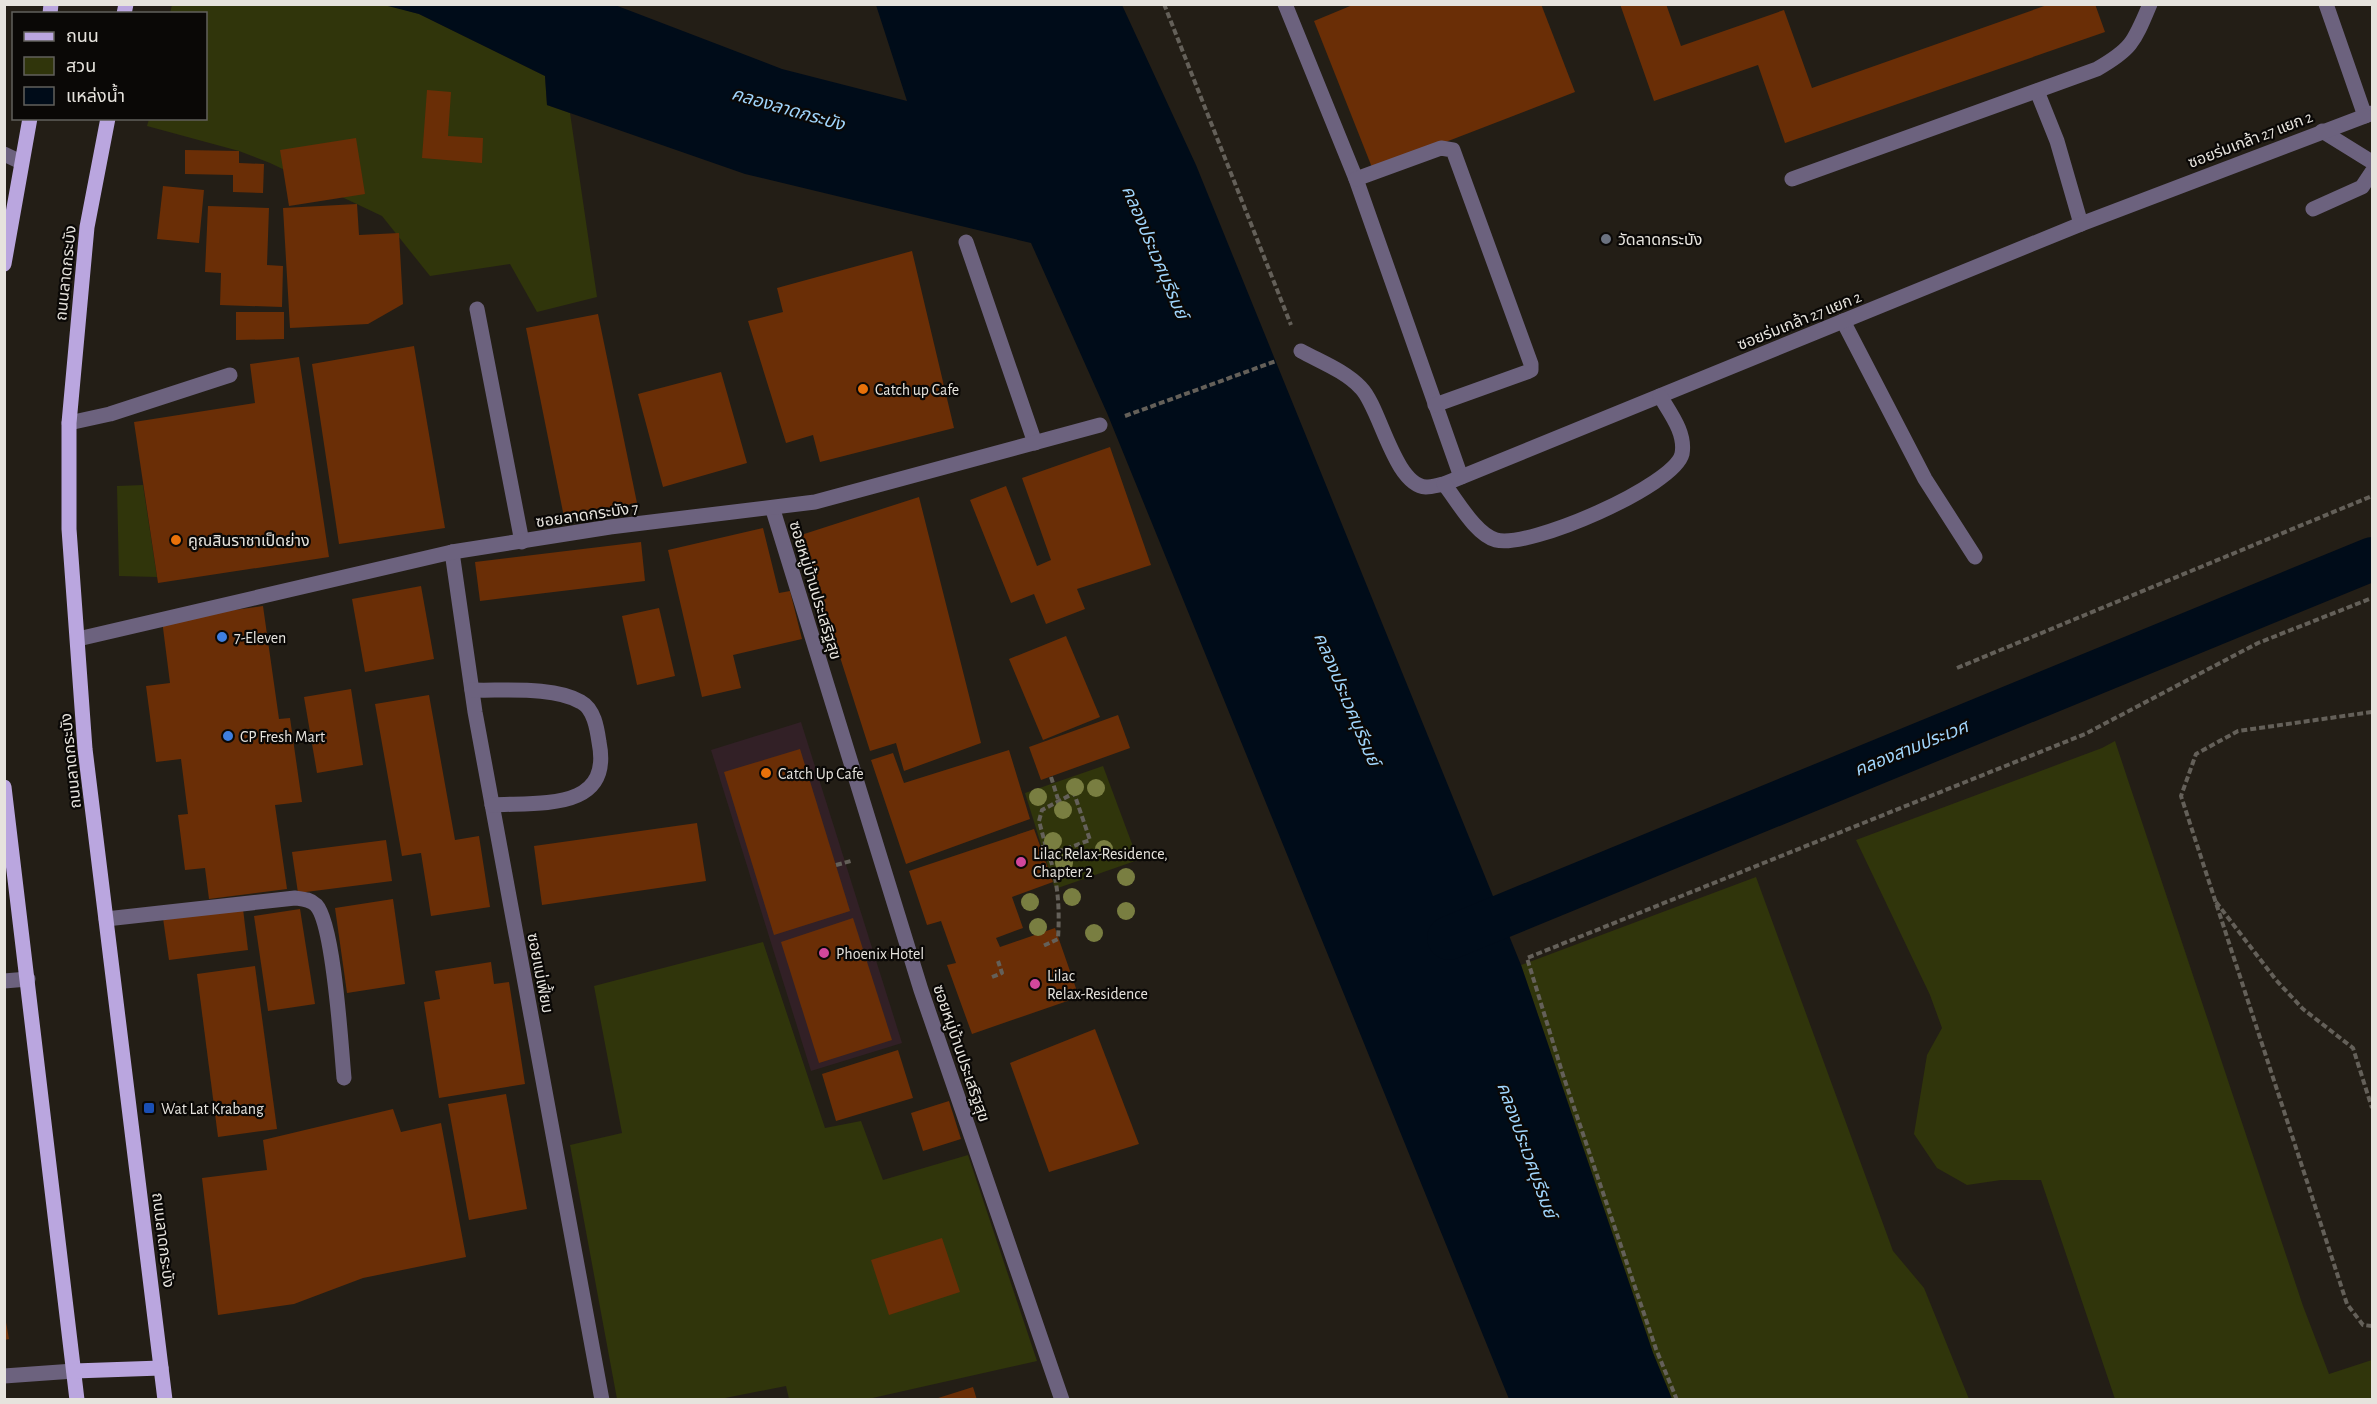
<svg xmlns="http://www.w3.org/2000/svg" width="2377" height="1404" viewBox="0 0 2377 1404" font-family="'Alegreya Sans','Noto Sans Thai',sans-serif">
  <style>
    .commercial { fill: #322026 }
    .green { fill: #30350b }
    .water { fill: #000c19 }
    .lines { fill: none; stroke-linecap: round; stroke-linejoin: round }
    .canal { stroke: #000c19; stroke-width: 44 }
    .building { fill: #6a2e06 }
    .path { stroke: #646059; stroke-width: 4; stroke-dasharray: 6 3; stroke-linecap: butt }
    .minor { stroke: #6c627e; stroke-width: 15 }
    .major { stroke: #baa6df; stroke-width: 15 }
    .tree { fill: #797e41 }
    .worship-dot { fill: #6b7280; stroke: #0a0806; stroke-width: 2 }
    .food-dot { fill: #e8710a; stroke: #0a0806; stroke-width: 2 }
    .shop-dot { fill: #3f7fe0; stroke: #0a0806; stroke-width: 2 }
    .hotel-dot { fill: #d1479c; stroke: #0a0806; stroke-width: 2 }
    .transit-dot { fill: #1a4fb4; stroke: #0a0806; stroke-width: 2 }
    .labels { text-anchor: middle; stroke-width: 4.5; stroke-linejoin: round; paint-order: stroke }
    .street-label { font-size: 16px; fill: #e6e3dd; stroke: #0a0806 }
    .poi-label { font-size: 16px; fill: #e6e3dd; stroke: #0a0806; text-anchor: start }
    .water-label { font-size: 18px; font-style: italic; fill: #a0d5fc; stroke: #0a0806 }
  </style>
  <rect width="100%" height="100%" fill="#231e16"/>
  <polygon class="commercial" points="801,722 902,1043 811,1071 711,750"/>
  <g class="green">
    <polygon points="384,4 419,14 545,76 547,105 570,113 597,297 537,312 510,264 430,276 382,216 270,163 239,151 147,126 149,119 206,118 206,14 170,13 172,5"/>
    <polygon points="143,485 157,577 119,576 117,486"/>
    <polygon points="2115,741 2303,1306 2329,1374 2372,1360 2372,1399 2115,1399 2041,1180 2001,1180 1967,1185 1937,1168 1914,1134 1927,1055 1942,1028 1930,995 1856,840 2102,748"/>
    <polygon points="1103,766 1138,860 1055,889 1025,793"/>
    <polygon points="1756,877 1893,1251 1924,1288 1969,1399 1672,1399 1653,1353 1521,965"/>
    <polygon points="763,942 825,1128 861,1121 883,1180 968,1155 1037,1361 868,1399 789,1399 786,1386 720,1399 617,1399 570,1145 622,1133 594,986"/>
  </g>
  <polygon class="water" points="384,5 615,5 782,69 907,101 876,5 1122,5 1196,165 1521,965 1653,1353 1672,1399 1509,1399 1107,413 1031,243 745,174 547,105 545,76 419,14"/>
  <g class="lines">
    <polyline class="canal" points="1449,938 2372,559"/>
  </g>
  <g class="building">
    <polygon points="1355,4 1541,4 1575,92 1373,170 1314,21"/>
    <polygon points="1620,4 1666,4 1681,46 1784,10 1812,88 2050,4 2095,4 2105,32 1785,143 1758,65 1654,101"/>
    <polygon points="427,90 451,92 448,136 483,138 482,163 422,158"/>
    <polygon points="356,138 365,194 289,206 280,150"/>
    <polygon points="185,150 239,151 239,163 264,164 263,193 233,192 233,175 185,174"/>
    <polygon points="163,186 204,190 199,243 157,239"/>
    <polygon points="357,204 359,235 399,233 403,304 368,324 290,328 283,208"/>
    <polygon points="208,206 269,208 267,265 283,266 282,307 220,305 221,273 205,272"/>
    <polygon points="912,251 954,428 820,462 813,435 786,443 748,321 783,312 777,288"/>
    <polygon points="236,312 284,312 284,339 236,340"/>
    <polygon points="598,314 637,503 564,517 526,328"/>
    <polygon points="414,346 445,528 339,544 312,364"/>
    <polygon points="299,357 329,557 158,583 134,422 255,403 250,364"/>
    <polygon points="721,372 747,463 663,487 638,394"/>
    <polygon points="1110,447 1151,565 1077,589 1085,609 1046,624 1034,594 1011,603 970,500 1006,486 1037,566 1051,560 1022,478"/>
    <polygon points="919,497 981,743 904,771 896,743 870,751 801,535"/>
    <polygon points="763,528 779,593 790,591 802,639 733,655 741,688 702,697 668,550"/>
    <polygon points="641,542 645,581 480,601 475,562"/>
    <polygon points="421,586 434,659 365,672 352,599"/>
    <polygon points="263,606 279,719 290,718 302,802 275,805 287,889 209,899 205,868 185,870 178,815 188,814 181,759 156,762 146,686 170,683 162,620"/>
    <polygon points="659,608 675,676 637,685 622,616"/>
    <polygon points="1066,636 1100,717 1043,740 1009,659"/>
    <polygon points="351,689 363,765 317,773 304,697"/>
    <polygon points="429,695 455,840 479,836 490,907 431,916 421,853 402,856 375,704"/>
    <polygon points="1118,715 1130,748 1041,780 1029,747"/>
    <polygon points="800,749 850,911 774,935 724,772"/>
    <polygon points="1009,750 1030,819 906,864 871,760 893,753 904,783"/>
    <polygon points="697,823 706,881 542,905 534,846"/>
    <polygon points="1034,829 1053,882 1012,897 1023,928 996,938 1000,947 1055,928 1079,997 972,1034 947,965 956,963 941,921 927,925 909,871"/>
    <polygon points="386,840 392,881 298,893 292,852"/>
    <polygon points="393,899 405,984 347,993 335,908"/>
    <polygon points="243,909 248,950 169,960 163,918"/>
    <polygon points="300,909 315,1004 268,1011 254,916"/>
    <polygon points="853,918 892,1040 819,1063 781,942"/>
    <polygon points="491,962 494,984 509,982 525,1084 439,1098 424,1002 440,999 435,971"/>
    <polygon points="255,966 277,1129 218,1137 197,974"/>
    <polygon points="1095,1029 1139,1144 1049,1172 1010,1063"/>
    <polygon points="898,1050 913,1098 836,1121 822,1074"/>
    <polygon points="506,1094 527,1209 469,1220 448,1104"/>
    <polygon points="949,1101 961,1139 923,1151 911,1113"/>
    <polygon points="393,1109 401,1132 441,1123 466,1257 363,1278 294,1304 218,1315 202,1178 267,1170 263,1140"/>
    <polygon points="942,1238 960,1292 889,1315 871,1260"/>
    <polygon points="4,1311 9,1339 4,1340"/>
    <polygon points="973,1387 977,1400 935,1400 935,1399"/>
  </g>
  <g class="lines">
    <g class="path">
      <polyline points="1164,4 1291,325"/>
      <polyline points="1125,416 1276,361"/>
      <polyline points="1957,668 2372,496"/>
      <polyline points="2372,712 2238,731 2196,754 2181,796 2347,1304 2363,1325 2372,1326"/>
      <polyline points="1051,777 1058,799"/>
      <path d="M1041,847H1046C1058,877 1060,907 1058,939L1043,946"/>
      <polyline points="1046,847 1039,821 1042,810 1074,793 1090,840 1049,855"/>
      <polyline points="836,865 851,861"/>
      <polyline points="2216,902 2276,980 2303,1009 2353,1048 2372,1108"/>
      <polyline points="992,977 1002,973 998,961"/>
      <polyline points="1677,1400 1656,1349 1563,1075 1527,958 2085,734 2258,643 2372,598"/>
    </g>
    <g class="minor">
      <polyline points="1285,4 1356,179 1461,477"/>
      <polyline points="2326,4 2365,116 2372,113"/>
      <polyline points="2037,91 2057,141 2081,224"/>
      <polyline points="2322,131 2372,162"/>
      <polyline points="4,154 21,162"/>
      <polyline points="1356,179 1441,148 1453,150 1531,364 1531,370 1527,372 1435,405"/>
      <path d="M1792,179L2097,69C2132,49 2134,42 2150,4"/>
      <polyline points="2313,209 2362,187 2372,172"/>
      <polyline points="966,242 1035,443"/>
      <polyline points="477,309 522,542"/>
      <polyline points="1843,321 1925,479 1975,557"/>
      <path d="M1301,351C1321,362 1345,371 1361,388C1380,407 1394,485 1426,487C1432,487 1438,485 1444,484L2081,224L2365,116"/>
      <polyline points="69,423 110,414 230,375"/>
      <path d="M1444,484C1457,500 1475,534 1496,540C1529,549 1674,486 1682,454C1686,433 1670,413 1660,396"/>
      <polyline points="773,510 921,990 1062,1400"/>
      <polyline points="452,552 475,712 602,1400"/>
      <polyline points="78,639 452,552 610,527 815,502 1100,425"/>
      <path d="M472,690C503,691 554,686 581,702C594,709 597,728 599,742C613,812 539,802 492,805"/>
      <path d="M106,919L295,898C303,899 310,899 316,905C334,924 341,1046 344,1078"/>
      <polyline points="4,981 28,979"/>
      <polyline points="4,1376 74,1371"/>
    </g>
    <g class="major">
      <polyline points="50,14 51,4"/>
      <polyline points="124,14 126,4"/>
      <polyline points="108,118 87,227 69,423 69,529 85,749 165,1400"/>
      <polyline points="4,264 30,118"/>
      <polyline points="4,787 77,1400"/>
      <polyline points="74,1371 161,1368"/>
    </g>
  </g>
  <g class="tree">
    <circle cx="1075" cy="787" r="9"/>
    <circle cx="1096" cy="788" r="9"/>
    <circle cx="1038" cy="797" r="9"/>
    <circle cx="1063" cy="810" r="9"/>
    <circle cx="1053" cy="841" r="9"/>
    <circle cx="1104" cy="849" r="9"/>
    <circle cx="1064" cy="863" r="9"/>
    <circle cx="1126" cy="877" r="9"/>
    <circle cx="1072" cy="897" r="9"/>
    <circle cx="1030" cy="902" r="9"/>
    <circle cx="1126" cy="911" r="9"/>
    <circle cx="1038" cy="927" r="9"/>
    <circle cx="1094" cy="933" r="9"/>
  </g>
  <circle class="worship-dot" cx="1606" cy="239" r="6"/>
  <g class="food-dot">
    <circle cx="863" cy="389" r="6"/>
    <circle cx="176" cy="540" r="6"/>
    <circle cx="766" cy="773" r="6"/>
  </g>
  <g class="shop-dot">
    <circle cx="222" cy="637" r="6"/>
    <circle cx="228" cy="736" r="6"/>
  </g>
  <g class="hotel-dot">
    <circle cx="1021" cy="862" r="6"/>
    <circle cx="824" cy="953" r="6"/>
    <circle cx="1035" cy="984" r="6"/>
  </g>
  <rect class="transit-dot" x="143" y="1102" width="12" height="12" rx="3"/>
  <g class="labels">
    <g class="street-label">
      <text transform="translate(2250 139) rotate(-21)" y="6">ซอยร่มเกล้า 27 แยก 2</text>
      <text transform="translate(65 273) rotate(-84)" y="6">ถนนลาดกระบัง</text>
      <text transform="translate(1799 320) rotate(-22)" y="6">ซอยร่มเกล้า 27 แยก 2</text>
      <text transform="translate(587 514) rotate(-8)" y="6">ซอยลาดกระบัง 7</text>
      <text transform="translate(816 590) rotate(73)" y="6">ซอยหมู่บ้านประเสริฐสุข</text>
      <text transform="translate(70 761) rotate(-96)" y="6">ถนนลาดกระบัง</text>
      <text transform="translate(541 973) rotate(79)" y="6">ซอยแม่เฟี้ยม</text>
      <text transform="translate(962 1053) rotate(71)" y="6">ซอยหมู่บ้านประเสริฐสุข</text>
      <text transform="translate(164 1240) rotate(83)" y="6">ถนนลาดกระบัง</text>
    </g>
    <g class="poi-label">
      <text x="1618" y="245">วัดลาดกระบัง</text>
      <text x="875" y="395">Catch up Cafe</text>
      <text x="188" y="546">คูณสินราชาเป็ดย่าง</text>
      <text x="234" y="643">7-Eleven</text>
      <text x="240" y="742">CP Fresh Mart</text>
      <text x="778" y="779">Catch Up Cafe</text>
      <text x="1033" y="859">Lilac Relax-Residence,<tspan x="1033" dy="18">Chapter 2</tspan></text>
      <text x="836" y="959">Phoenix Hotel</text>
      <text x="1047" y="981">Lilac<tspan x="1047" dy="18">Relax-Residence</tspan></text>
      <text x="161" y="1114">Wat Lat Krabang</text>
    </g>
    <g class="water-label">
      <text transform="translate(788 109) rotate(16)" y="6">คลองลาดกระบัง</text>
      <text transform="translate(1155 252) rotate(67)" y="6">คลองประเวศบุรีรมย์</text>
      <text transform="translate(1347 699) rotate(67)" y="6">คลองประเวศบุรีรมย์</text>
      <text transform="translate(1911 748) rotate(-22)" y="6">คลองสามประเวศ</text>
      <text transform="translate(1527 1150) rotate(70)" y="6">คลองประเวศบุรีรมย์</text>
    </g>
  </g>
  <rect width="2377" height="1404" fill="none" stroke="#e6e3dd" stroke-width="12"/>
  <rect x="12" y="12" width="195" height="108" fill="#0a0806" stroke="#62605c" stroke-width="1.5"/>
  <rect x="24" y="32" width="30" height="9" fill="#baa6df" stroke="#62605c" stroke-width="1.5"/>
  <text x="66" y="42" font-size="18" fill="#e6e3dd">ถนน</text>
  <rect x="24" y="57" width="30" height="18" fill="#30350b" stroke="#62605c" stroke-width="1.5"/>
  <text x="66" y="72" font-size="18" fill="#e6e3dd">สวน</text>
  <rect x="24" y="87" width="30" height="18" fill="#000c19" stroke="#62605c" stroke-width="1.5"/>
  <text x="66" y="102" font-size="18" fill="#e6e3dd">แหล่งน้ำ</text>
</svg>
